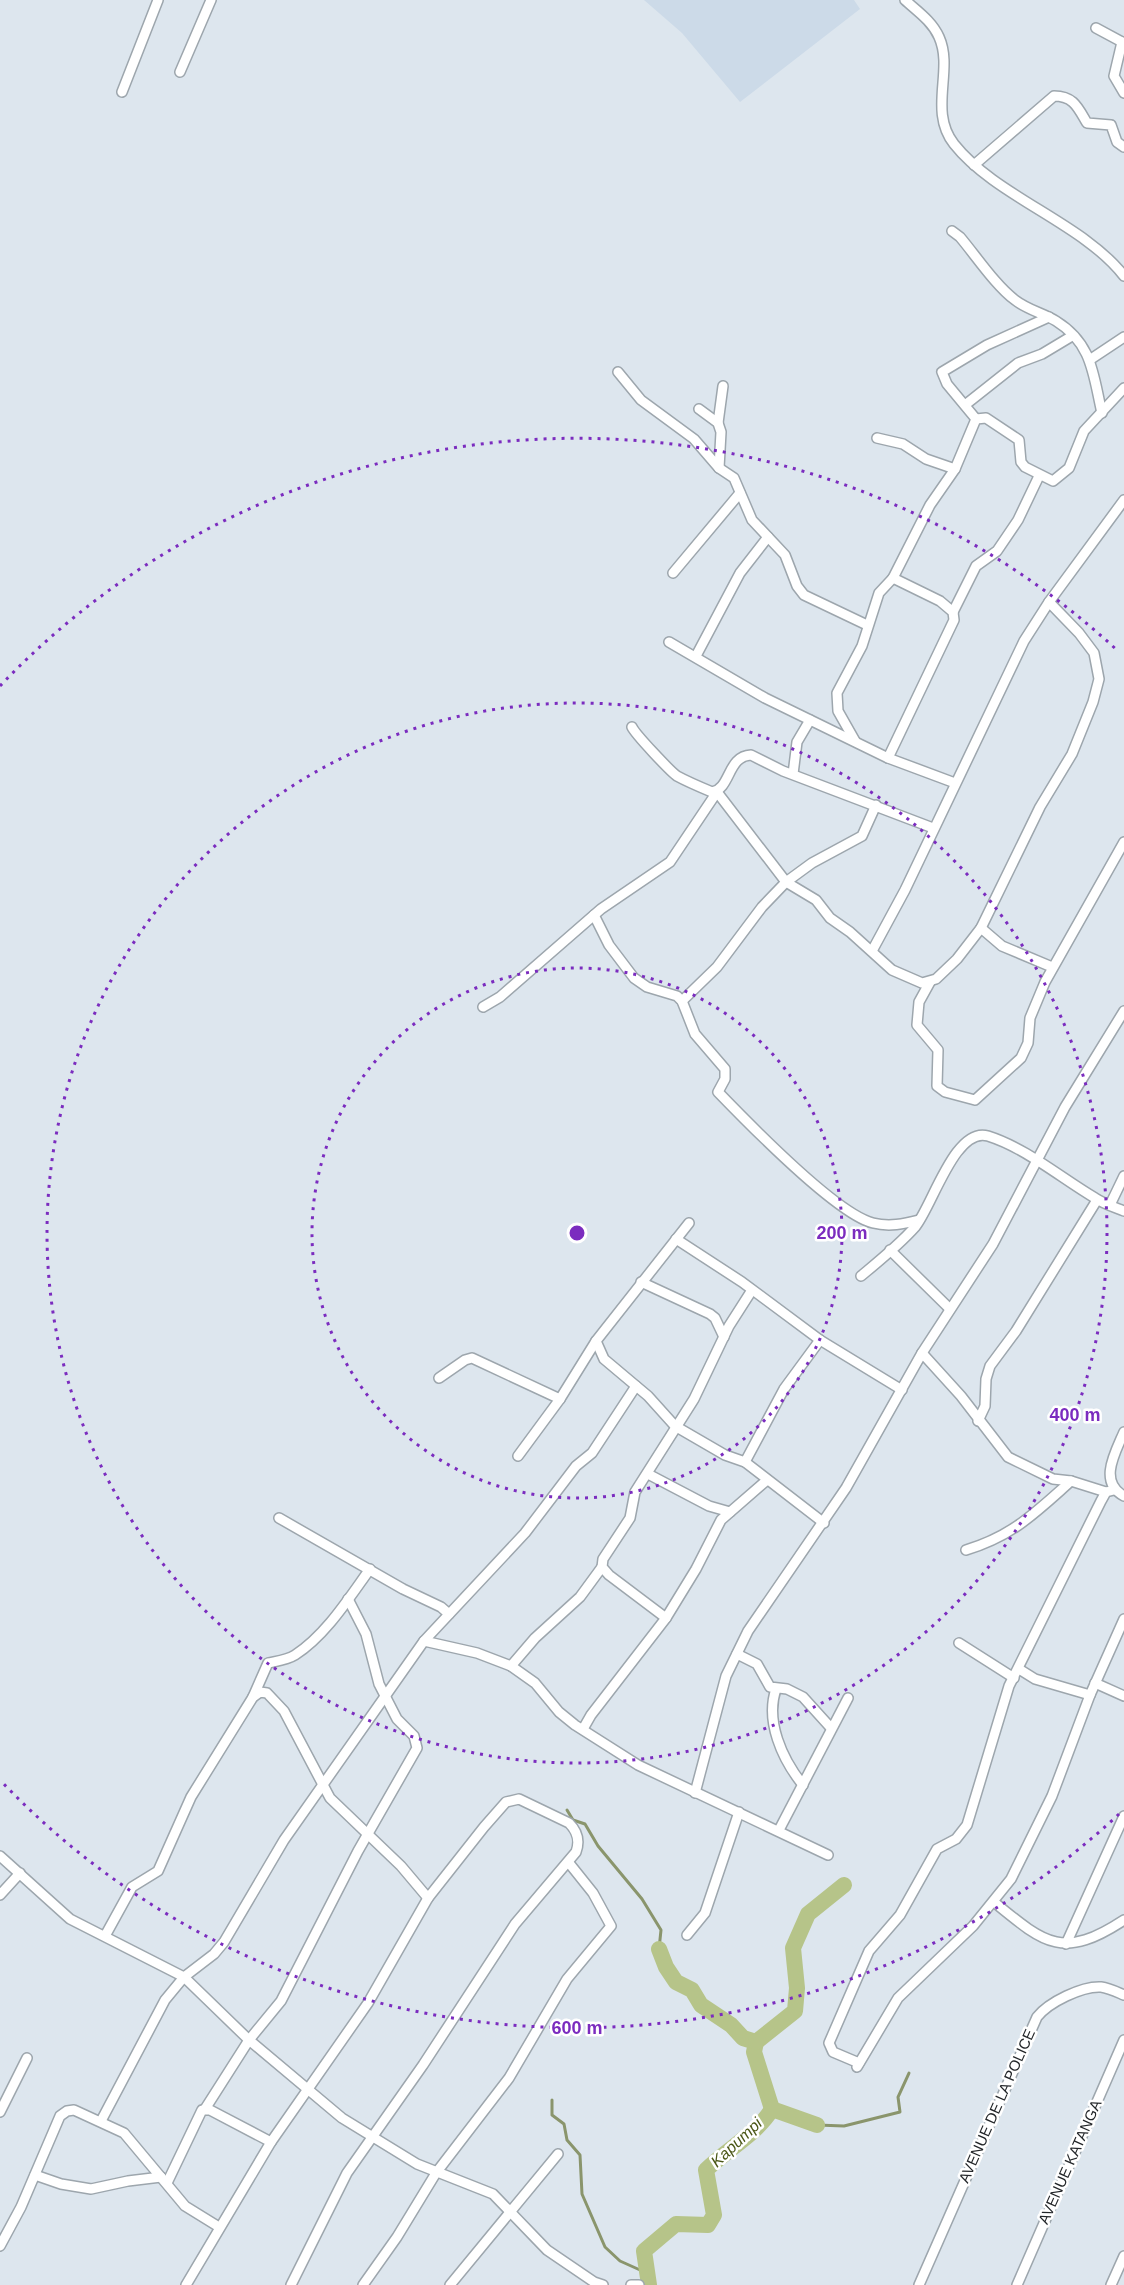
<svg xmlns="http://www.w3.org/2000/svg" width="1124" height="2285" viewBox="0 0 1124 2285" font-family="Helvetica,sans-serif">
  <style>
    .built { fill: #ccdae8 }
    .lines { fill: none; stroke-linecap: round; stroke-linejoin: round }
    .stream { stroke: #8a956c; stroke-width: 3 }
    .river { stroke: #b6c489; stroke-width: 16 }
    .minor-casing { stroke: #9da6ad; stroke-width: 12 }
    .minor { stroke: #fff; stroke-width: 9 }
    .ring { fill: none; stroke: #7b2cbf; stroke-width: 3; stroke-dasharray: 3 6 }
    .labels { text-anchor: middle; stroke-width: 5; stroke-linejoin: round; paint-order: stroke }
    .street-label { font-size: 15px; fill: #232629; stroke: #fff }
    .water-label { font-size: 16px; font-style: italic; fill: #4b5716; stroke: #fff }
    .centre { fill: #7b2cbf; stroke: #fff; stroke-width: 3 }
    .ring-label { font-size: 18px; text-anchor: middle; font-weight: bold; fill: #7b2cbf; stroke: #fff; stroke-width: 5; stroke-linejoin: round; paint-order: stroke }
  </style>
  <rect width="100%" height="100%" fill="#dde6ee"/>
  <polygon class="built" points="644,0 854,0 860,9 740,102 682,33"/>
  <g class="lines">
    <g class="stream">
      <polyline points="567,1810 573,1820 585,1824 598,1846 642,1899 661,1930 659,1949"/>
      <polyline points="552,2100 552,2115 564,2124 567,2140 580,2155 582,2194 605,2247 620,2261 649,2274"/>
      <polyline points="817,2125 844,2126 900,2112 898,2097 909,2073"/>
    </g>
    <g class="river">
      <polyline points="659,1949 666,1967 676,1982 692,1990 701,2005 731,2025 743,2038 756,2042 754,2052 772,2109"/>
      <polyline points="756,2042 795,2011 797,1988 793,1948 808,1914 844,1885"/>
      <path d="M649,2285L644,2251L676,2224L708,2225L714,2215L706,2170C727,2149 757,2134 772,2109L817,2125"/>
    </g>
    <defs>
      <g id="minor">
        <path d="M905,0C917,11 932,21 939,37C954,70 928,111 954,144C996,197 1083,223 1124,276"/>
        <polyline points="1096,28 1124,43"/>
        <polyline points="1122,42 1114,76 1124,93"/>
        <polyline points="180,72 211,0"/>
        <polyline points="122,92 158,0"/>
        <path d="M974,165L1054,96C1074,96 1078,108 1087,123L1111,125L1117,142L1124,147"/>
        <path d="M952,231L960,237C976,256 996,286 1015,300C1028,310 1043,313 1056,321C1093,344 1093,375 1102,413"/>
        <polyline points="1091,359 1124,337"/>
        <polyline points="618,372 641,400 694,439 719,468 734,478 752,520 785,555 797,586 804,595 867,625"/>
        <polyline points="965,405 1018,363 1042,354 1072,336"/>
        <polyline points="699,409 718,423 721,432 719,468"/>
        <polyline points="976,419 947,384 942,372 987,345 1049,317"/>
        <polyline points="718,423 723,386"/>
        <polyline points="877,438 903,444 926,459 955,469"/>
        <polyline points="673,573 740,493"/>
        <polyline points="953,612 976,566 997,551 1018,520 1039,476"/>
        <polyline points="669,642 765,698 888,758 955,783"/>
        <polyline points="696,656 740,573 768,537"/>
        <path d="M632,727C635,734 671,772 677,776C688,782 700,787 712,792C731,789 727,756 751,755L783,771L933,828"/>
        <polyline points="855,741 838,711 837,693 862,646 879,593 893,578"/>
        <polyline points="888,758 954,620 953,612 940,601 893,578 930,505 955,469 976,419 986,418 1019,440 1021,462 1025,467 1053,481 1069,468 1084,431 1124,388"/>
        <polyline points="793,774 797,742 810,720"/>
        <path d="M594,915L609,945L634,978L647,987L677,996L682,1001L695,1034L725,1069V1079L718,1092C747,1122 836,1214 873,1223C889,1227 904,1224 919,1220"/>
        <polyline points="981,928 1002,946 1052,967"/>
        <polyline points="872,951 905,890 1024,641 1049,602 1124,500"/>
        <polyline points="930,982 919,1002 917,1025 938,1050 937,1086 945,1092 975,1100 1021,1058 1028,1043 1030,1018 1045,982 1124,842"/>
        <polyline points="682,1001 717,967 762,907 786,882 812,863 862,836 876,805"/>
        <polyline points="483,1007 500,997 601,909 670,862 717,792 786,882 816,900 830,918 850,932 892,970 922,983 936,979 957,959 981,928 1040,807 1072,754 1093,702 1099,679 1094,653 1079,633 1049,602"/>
        <polyline points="1110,1205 1124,1176"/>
        <polyline points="676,1239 742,1282 820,1340 902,1390"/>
        <polyline points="890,1250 950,1309"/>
        <path d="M861,1276C879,1261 899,1245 915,1227C932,1207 955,1126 988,1136C1026,1148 1061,1178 1095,1198C1104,1204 1114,1207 1124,1211"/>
        <polyline points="641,1282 710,1314 715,1318 724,1337"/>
        <polyline points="596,1341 604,1359 648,1396 675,1426 725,1455 745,1462 824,1523"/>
        <polyline points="922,1353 961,1396 1008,1457 1053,1479 1071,1481 1106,1492"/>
        <polyline points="439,1378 465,1360 472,1358 560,1399"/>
        <polyline points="978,1421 985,1406 986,1379 990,1366 1016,1331 1097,1200"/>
        <path d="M1124,1432C1115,1453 1098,1482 1124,1496"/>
        <polyline points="518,1456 560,1399 596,1341 689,1223"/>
        <polyline points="745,1462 784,1389 820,1340"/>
        <polyline points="648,1474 709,1506 730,1512"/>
        <polyline points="279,1518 403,1589 441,1607 449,1614"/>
        <path d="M966,1550C1013,1536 1036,1512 1071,1481"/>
        <polyline points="666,1618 609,1575 602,1567 603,1559 630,1518 635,1492 694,1399 729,1326 752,1290"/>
        <polyline points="424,1641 477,1653 511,1666 535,1683 559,1712 575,1725 638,1765 828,1855"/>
        <polyline points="959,1643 1014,1678"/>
        <polyline points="737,1654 757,1664 770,1687 787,1689 803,1697 831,1728"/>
        <polyline points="511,1666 535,1638 580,1597 602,1567"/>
        <polyline points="1019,1669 1035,1679 1090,1695"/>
        <polyline points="1095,1683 1124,1696"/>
        <path d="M776,1689C765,1721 782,1759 803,1785"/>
        <path d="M253,1697L268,1663C277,1661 287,1660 295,1655C326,1635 349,1598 370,1569"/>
        <polyline points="583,1729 591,1715 666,1618 696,1569 721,1520 767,1480"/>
        <polyline points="695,1793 726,1676 748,1631 846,1488 922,1353 993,1244 1065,1107 1124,1011"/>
        <polyline points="779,1830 848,1698"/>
        <polyline points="0,1856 70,1919 184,1977 249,2040 342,2118 417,2164 493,2194 547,2250 594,2282 603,2285"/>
        <polyline points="0,1895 20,1873"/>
        <path d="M994,1902C1045,1944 1063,1960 1124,1920"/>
        <polyline points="687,1935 705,1913 739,1812"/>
        <polyline points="105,1936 132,1887 158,1871 191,1797 253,1697 260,1692 267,1693 284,1711 330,1798 401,1866 428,1898"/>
        <polyline points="1066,1944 1124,1816"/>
        <polyline points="859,2063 833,2052 829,2043 869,1951 900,1915 937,1849 956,1839 967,1825 1009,1686 1101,1501 1106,1492 1114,1490"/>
        <polyline points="857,2067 898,1998 973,1926 1011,1879 1052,1796 1090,1695 1124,1619"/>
        <polyline points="205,2109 249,2040 281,2001 358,1851 417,1748 414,1736 397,1719 379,1684 366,1634 348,1599"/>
        <polyline points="0,2112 27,2058"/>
        <polyline points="101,2121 165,2000 184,1977 214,1954 224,1942 284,1840 424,1641 525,1533 576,1466 592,1453 636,1386"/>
        <polyline points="35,2175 61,2184 91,2189 128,2181 161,2177"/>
        <polyline points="167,2183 202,2110 210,2110 271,2142"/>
        <polyline points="0,2246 21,2207 60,2116 67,2111 74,2110 124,2133 185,2206 219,2227"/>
        <path d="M186,2285L271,2142L368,2003L428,1898L484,1827L506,1802L519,1799L569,1823C578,1832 580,1841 576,1852L515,1924L423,2065L347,2173L291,2285"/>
        <polyline points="363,2285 397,2237 436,2173 509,2078 567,1979 611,1926 593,1893 569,1863"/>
        <polyline points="450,2285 558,2154"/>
        <polyline points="631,2285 639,2285"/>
        <path d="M919,2285L1037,2017C1049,2002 1082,1986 1101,1987C1109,1988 1117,1992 1124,1995"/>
        <polyline points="1017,2285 1124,2040"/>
        <polyline points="1111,2285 1124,2256"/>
      </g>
    </defs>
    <use href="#minor" class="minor-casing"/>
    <use href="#minor" class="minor"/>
  </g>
  <g class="ring">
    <circle cx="577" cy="1233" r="265"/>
    <circle cx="577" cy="1233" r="530"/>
    <path d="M1119 1814A795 795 0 0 1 0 1780M0 686A795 795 0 0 1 1119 652"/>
  </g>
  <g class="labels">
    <g class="street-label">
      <text transform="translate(997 2106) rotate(-66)" y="5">AVENUE DE LA POLICE</text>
      <text transform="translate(1070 2162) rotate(-66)" y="5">AVENUE KATANGA</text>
    </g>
    <g class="water-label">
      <text transform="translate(736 2142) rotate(-43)" y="6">Kapumpi</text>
    </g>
  </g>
  <circle cx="577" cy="1233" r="9" class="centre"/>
  <g class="ring-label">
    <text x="842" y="1239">200 m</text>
    <text x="1075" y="1421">400 m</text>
    <text x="577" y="2034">600 m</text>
  </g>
</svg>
